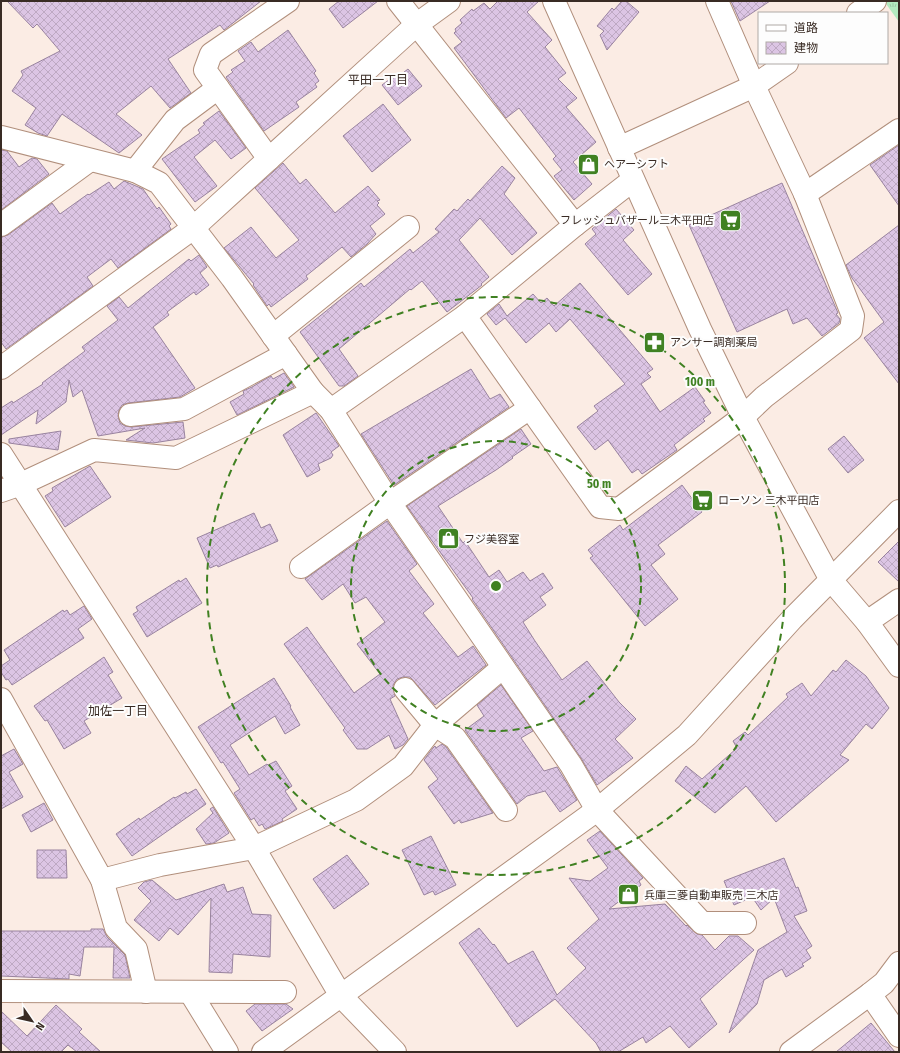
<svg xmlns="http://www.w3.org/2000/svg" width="900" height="1053" viewBox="0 0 900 1053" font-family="'Fira Sans Condensed','Noto Sans JP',sans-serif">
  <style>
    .park { fill: url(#park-tufts) }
    .building { fill: url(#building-cross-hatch); stroke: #99839f }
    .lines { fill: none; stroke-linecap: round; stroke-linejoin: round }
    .street-casing { stroke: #b18f7c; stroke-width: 24 }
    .secondary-casing { stroke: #b18f7c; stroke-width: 24 }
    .street { stroke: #fff; stroke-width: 22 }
    .secondary { stroke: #fff; stroke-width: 22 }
    .ring { fill: none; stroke: #408122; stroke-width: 2; stroke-dasharray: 7 5 }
    .labels { text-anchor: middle; stroke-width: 4; stroke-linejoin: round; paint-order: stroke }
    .poi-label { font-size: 11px; fill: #392b24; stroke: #fdfdfd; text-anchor: start }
    .neighbourhood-label { font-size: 12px; fill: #392b24; stroke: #fdfdfd }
    .centre { fill: #408122; stroke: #fdfdfd; stroke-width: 2 }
    .ring-label { font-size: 12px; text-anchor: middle; font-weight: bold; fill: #408122; stroke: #fdfdfd; stroke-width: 4; stroke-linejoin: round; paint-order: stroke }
  </style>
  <defs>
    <pattern id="park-tufts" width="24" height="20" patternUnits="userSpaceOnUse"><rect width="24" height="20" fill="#b3e9bf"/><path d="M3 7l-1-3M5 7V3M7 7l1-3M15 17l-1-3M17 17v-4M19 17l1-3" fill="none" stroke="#9bc8a4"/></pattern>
    <pattern id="building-cross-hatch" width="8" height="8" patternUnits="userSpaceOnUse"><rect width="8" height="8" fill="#dcc5e4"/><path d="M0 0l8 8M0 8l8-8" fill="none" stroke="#bea9c3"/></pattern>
  </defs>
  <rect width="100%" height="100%" fill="#fbece4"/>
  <polygon class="park" points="884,1 899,1 899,22"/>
  <g class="building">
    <polygon points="7,1 261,1 224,30 220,25 168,59 191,93 170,108 151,86 116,114 142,135 119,153 62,114 47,136 38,133 25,125 36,108 12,91 23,75 21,71 60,51 37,24 33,28"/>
    <polygon points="339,1 378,1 343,28 329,9"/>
    <polygon points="498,1 539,1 527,12 552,40 545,47 566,73 558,79 577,98 566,107 596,142 573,162 592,184 574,200 554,176 562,170 553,159 556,156 519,108 506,118 454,48 462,42 454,33 456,31 455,29 462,23 460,20 472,9 473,11 484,3 490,9"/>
    <polygon points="622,1 626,1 639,12 607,50 600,35 604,31 597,26 612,8 614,10"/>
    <polygon points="731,1 770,1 740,21"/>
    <polygon points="288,30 316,71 314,73 319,81 315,84 317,87 296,102 299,107 264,131 226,77 233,72 231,70 245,61 238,51 251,42 258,52"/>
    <polygon points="408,69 422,86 398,105 382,85 398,73 399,76"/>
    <polygon points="383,104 411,140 372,172 343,136"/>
    <polygon points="219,111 246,148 231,159 215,140 194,157 217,186 195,202 162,159 200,133 198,130 205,124 203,123"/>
    <polygon points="899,145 899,206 870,165"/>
    <polygon points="1,150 7,151 19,167 32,158 37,159 49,174 1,210"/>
    <polygon points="283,163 300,184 306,179 335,213 368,186 380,200 377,201 379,203 377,205 385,214 370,226 376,234 367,244 351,257 342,247 306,276 308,279 271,307 269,304 267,306 253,285 254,284 224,248 251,227 276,258 299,240 255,188"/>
    <polygon points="502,166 515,178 504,194 537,233 512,255 480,218 459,240 489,277 481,284 482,285 447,312 422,281 411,290 410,289 339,349 358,376 344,386 339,386 300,332 361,283 364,287 410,249 413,253 439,232 435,229 454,209 457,211 468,199 470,201"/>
    <polygon points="124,181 143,189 157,209 159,207 171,224 169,226 171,229 118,268 111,259 87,277 93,286 6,349 1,342 1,237 8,235 52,203 60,214 88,194 89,195 109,182 114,189"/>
    <polygon points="782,183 838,313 836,314 840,319 839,323 822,336 807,318 793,324 787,309 737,332 689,225"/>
    <polygon points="616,209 634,230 623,240 652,274 628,295 585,244 596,234 592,229"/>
    <polygon points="899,225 899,384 864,338 884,322 852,278 846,265"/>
    <polygon points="199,255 207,267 200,273 209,285 196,295 194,292 167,312 169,315 153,327 195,388 180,397 128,403 122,405 119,410 118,416 120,423 125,426 131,427 183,422 185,438 153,443 126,440 145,428 98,436 82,390 73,397 69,380 66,402 36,424 38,410 1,435 1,408 12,401 13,403 43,384 42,383 85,351 82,347 118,320 107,306 119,297 128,308 189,259 191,261"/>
    <polygon points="580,283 653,369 647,373 651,377 641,384 660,412 695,387 705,401 703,402 711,413 703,419 705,421 674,445 677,450 642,474 638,469 632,473 608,440 595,450 577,427 598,411 594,406 625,384 570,319 556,332 549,323 526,343 505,318 496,325 487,314 499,304 507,316 533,294 541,303 547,298 554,306"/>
    <polygon points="471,369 490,399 500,394 509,407 394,485 361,434"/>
    <polygon points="284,373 294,387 237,415 230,402 244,394 243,391 252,387 271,376 273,379"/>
    <polygon points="316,413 339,446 331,452 333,455 331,458 318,464 320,470 307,477 283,435"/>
    <polygon points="521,429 531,444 512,457 513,458 496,470 438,506 463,543 465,541 489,577 499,570 507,582 523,572 530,581 543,573 553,588 540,597 546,605 523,622 535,641 562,680 587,661 619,702 636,719 615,739 633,758 597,785 581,758 472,599 473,598 407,506"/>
    <polygon points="61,431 58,450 9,443 9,439"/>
    <polygon points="844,436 864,460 848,473 828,449"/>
    <polygon points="90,466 111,497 65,527 45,496 53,491 52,488"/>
    <polygon points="682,485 702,512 658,545 665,554 651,565 678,599 645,626 590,558 593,556 588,550 620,525 623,530"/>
    <polygon points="254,513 261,528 270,524 278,541 218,567 217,565 210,568 197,538"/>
    <polygon points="387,521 417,564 409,571 434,604 423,613 458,657 473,646 486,665 435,705 410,677 403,677 397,679 393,685 395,696 390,699 408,739 403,745 395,749 389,735 367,749 357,749 343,730 345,728 284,644 307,627 354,693 380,674 357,644 385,622 366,597 355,603 343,584 322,600 305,579"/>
    <polygon points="899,541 899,582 878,562"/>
    <polygon points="186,578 202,603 147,637 133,614 138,611 136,607 179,580 180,582"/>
    <polygon points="84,606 92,619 78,629 84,638 12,685 8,679 6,680 1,672 1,666 10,660 4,650 63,610 64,612 67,610 70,615"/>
    <polygon points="104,657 113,672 108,675 122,698 84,721 91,733 64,749 47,720 45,721 34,706"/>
    <polygon points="846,660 866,676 889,708 872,729 866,724 840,755 849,760 776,822 746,786 715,813 675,781 686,766 702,779 737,748 733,741 745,732 748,735 788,697 786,694 802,683 811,696 833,670 836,672"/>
    <polygon points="274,678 291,706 290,707 300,725 285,734 275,716 230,745 249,775 267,764 268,765 276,761 292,786 285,791 297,809 282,819 283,821 265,829 262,824 259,826 254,818 251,820 234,793 240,789 223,762 221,763 198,727"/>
    <polygon points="501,685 533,731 521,738 544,771 557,767 577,800 560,812 545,791 527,796 517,804 465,730 484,716 477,705"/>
    <polygon points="442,744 446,747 493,813 461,823 459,820 454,824 428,787 438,779 424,760 433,748 435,746 436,748"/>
    <polygon points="14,749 23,764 9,772 23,797 1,809 1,756"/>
    <polygon points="196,789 206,804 132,856 116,834 139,818 140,820 174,797 175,798 186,792 187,794"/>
    <polygon points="44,803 53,820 31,832 22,815"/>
    <polygon points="213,807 229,833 214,843 206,844 196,829 213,813 210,809"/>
    <polygon points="600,831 643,878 639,881 641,885 609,909 665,904 686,926 687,925 697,934 702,935 715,950 729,936 738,936 754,950 700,999 717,1024 689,1048 670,1026 646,1043 643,1037 618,1052 601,1052 596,1043 555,999 517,1027 459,943 479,928 493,945 494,944 508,964 533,951 557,995 586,968 567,948 599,919 569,878 590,881 608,868 587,840"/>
    <polygon points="431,836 456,885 435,895 433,891 424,895 402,850"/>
    <polygon points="37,850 66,850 67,878 37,878"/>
    <polygon points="347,855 369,884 334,909 313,879"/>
    <polygon points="784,858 796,888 798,887 807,911 794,916 812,946 806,950 811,958 802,964 804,966 786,977 782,969 764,980 757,1004 729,1033 758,950 787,932 774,898 761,910 752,897 734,905 724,881"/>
    <polygon points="152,880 176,900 224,884 227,892 243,887 252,914 271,915 270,957 233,954 232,973 209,972 211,898 178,935 170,928 159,941 134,920 151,901 138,888 144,882"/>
    <polygon points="91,929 103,929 107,937 125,955 130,978 113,978 114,947 84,947 80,976 69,974 69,979 1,976 1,931 91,931"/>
    <polygon points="255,1004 286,1004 293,1009 262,1031 246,1011"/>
    <polygon points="56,1005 82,1029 79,1032 101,1052 77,1052 68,1045 61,1052 12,1052 1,1042 1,1011 27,1036"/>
    <polygon points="871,1023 895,1052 836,1052"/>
  </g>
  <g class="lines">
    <defs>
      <g id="street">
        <polyline points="398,1 575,225 465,316 600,507 619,509 743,417 764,397 851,330 853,316 805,194 754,86 717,1"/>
        <polyline points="858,13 875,1"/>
        <polyline points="1,137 135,171 159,183 232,278 313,392 331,410 390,503 571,765 597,810 702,923 745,923"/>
        <polyline points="619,148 754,86 787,63"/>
        <polyline points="269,159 205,70 211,54 288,1"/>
        <polyline points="135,171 175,120 218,88"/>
        <polyline points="805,194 899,130"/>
        <polyline points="1,225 90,160"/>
        <polyline points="575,225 633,180"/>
        <polyline points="273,336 408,227"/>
        <polyline points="1,368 192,229 416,25 449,1"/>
        <polyline points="331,410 465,316"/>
        <polyline points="130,415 184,409 286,354"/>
        <polyline points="1,454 254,848 341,996 395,1052"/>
        <polyline points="1,491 21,484 94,450 176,458 313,392"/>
        <polyline points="301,567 390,503 530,408"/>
        <polyline points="831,580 867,622 899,666"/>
        <polyline points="867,622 899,600"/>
        <polyline points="405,689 435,725 455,738 506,810"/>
        <polyline points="1,699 102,880 116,928 136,949 146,992"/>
        <polyline points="102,880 160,865 254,848 356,800 403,766 435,725 503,667"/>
        <polyline points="1,991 285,992"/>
        <polyline points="190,992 227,1052"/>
        <polyline points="870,994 899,1036"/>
        <polyline points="791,1052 870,994 884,983 899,963"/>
      </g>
      <g id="secondary">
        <polyline points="554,1 700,329 743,417 831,580"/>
        <polyline points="263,1052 597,810 687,735 792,619 899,511"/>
      </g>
    </defs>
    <use href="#street" class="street-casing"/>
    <use href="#secondary" class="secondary-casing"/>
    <use href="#street" class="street"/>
    <use href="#secondary" class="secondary"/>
  </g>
  <g class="ring">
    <circle cx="496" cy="586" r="145"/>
    <circle cx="496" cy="586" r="289"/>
  </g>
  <defs>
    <symbol id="shop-square" viewBox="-11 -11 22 22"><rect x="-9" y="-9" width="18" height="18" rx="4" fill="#408122" stroke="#fdfdfd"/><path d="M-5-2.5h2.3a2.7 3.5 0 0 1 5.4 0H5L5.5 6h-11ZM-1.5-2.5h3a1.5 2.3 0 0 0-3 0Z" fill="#fff"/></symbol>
    <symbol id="supermarket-square" viewBox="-11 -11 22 22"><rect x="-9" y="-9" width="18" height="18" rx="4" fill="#408122" stroke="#fdfdfd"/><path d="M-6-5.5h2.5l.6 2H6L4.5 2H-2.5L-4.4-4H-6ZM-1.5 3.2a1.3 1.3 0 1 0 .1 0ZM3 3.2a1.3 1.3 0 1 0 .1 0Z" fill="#fff"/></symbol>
    <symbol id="pharmacy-square" viewBox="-11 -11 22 22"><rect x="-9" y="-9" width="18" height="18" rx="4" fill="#408122" stroke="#fdfdfd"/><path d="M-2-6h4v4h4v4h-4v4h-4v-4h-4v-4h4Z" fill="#fff"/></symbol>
  </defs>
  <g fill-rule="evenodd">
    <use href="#shop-square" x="576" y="152" width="25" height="25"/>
    <use href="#supermarket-square" x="718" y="208" width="25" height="25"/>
    <use href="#pharmacy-square" x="642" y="330" width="25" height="25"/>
    <use href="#supermarket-square" x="690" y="488" width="25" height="25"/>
    <use href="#shop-square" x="436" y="526" width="25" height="25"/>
    <use href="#shop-square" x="616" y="882" width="25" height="25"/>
  </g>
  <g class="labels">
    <g class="poi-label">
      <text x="604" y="168">ヘアーシフト</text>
      <text x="714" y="224" text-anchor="end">フレッシュバザール三木平田店</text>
      <text x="670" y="346">アンサー調剤薬局</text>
      <text x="718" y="504">ローソン 三木平田店</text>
      <text x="464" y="543">フジ美容室</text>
      <text x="644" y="899">兵庫三菱自動車販売 三木店</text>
    </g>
    <g class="neighbourhood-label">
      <text x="378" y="84">平田一丁目</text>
      <text x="118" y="715">加佐一丁目</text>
    </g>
  </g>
  <circle cx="496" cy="586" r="6" class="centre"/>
  <g class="ring-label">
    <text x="700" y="386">100 m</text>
    <text x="599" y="488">50 m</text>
  </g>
  <rect width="900" height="1053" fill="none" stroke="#392b24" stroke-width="4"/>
  <rect x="758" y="12" width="130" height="52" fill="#fdfdfd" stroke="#afa9a6"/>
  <rect x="766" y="25" width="20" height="6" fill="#ffffff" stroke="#afa9a6"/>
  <text x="794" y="32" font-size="12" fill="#392b24">道路</text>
  <rect x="766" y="42" width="20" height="12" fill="url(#building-cross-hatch)" stroke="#afa9a6"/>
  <text x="794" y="52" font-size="12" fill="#392b24">建物</text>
  <g transform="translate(32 1021) rotate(124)" stroke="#fdfdfd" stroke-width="3" paint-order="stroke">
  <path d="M0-3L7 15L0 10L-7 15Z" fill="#392b24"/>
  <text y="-6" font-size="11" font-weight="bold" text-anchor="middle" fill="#392b24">N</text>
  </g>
</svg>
